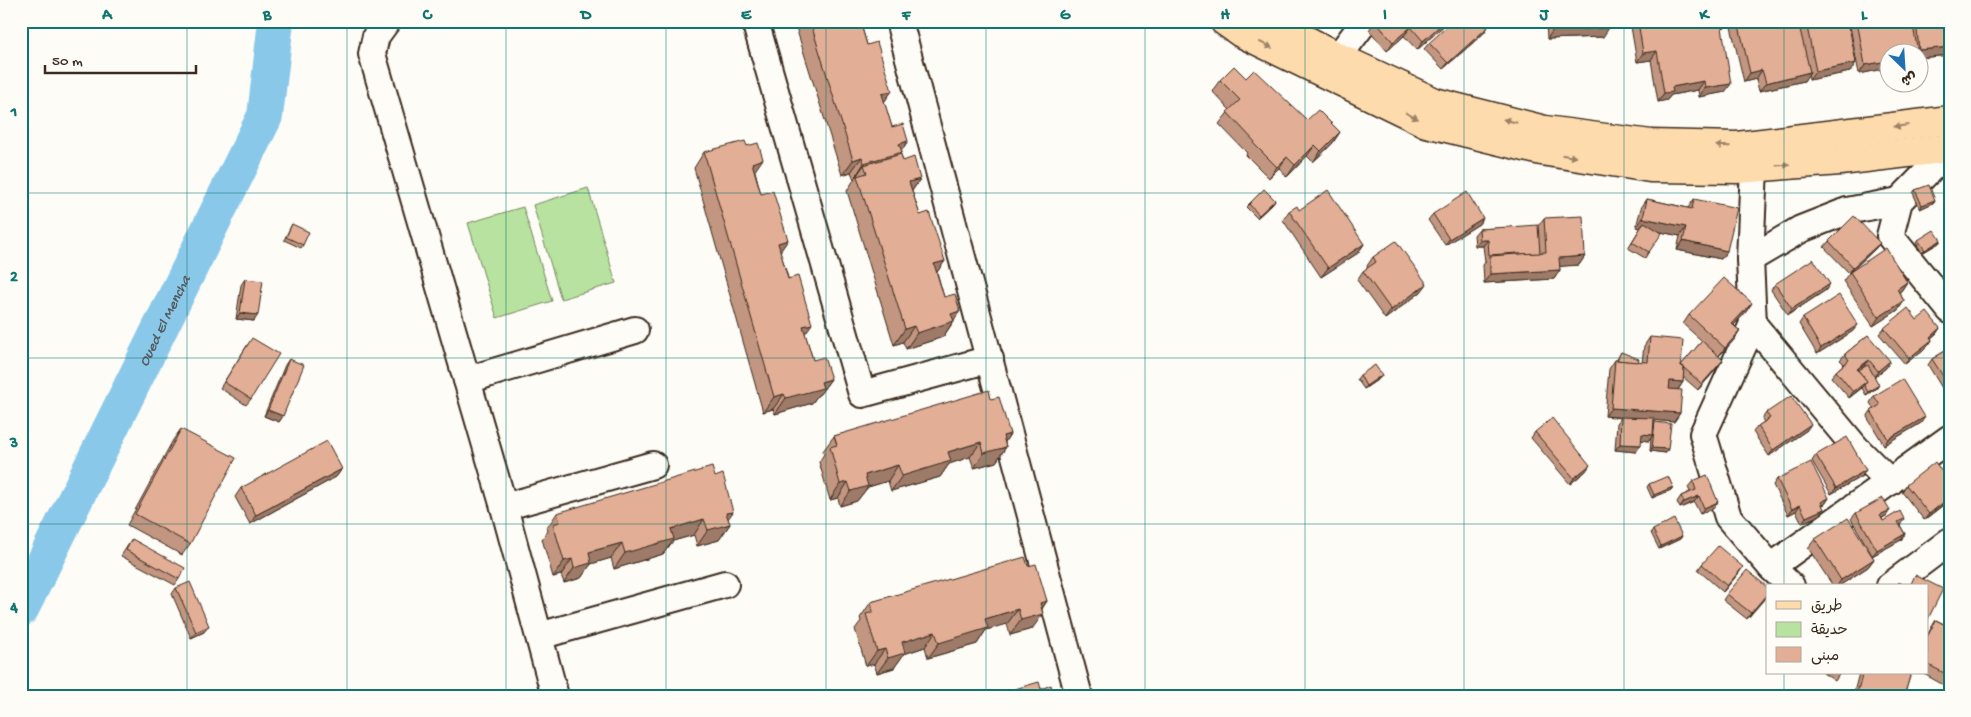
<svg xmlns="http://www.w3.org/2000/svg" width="1971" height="717" viewBox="0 0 1971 717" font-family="'Gochi Hand','Playpen Sans Arabic',sans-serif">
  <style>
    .green { fill: #b7e29f; stroke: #79865e }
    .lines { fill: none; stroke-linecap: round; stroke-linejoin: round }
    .river { stroke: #8ac8ea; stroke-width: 36 }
    .minor-casing { stroke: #3b2a1e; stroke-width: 30 }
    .major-casing { stroke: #3b2a1e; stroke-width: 31 }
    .minor { stroke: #fdfcf7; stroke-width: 26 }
    .major { stroke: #fedbac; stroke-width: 28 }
    .wall { fill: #c29680; stroke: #3b2a1e }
    .shaded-wall { fill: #9e7a68; stroke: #3b2a1e }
    .building { fill: #e2ae95; stroke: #3b2a1e }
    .oneway { fill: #9c8265 }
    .grid { fill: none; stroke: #0f766e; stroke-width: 1; stroke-opacity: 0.55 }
    .labels { text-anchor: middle; stroke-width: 5; stroke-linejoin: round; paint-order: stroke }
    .water-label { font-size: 15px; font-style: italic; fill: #53595b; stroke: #fdfcf7 }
    .neatline { fill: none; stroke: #0f766e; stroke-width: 2 }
    .grid-label { font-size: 16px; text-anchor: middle; font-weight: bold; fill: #0f766e }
  </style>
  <rect width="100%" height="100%" fill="#fdfcf7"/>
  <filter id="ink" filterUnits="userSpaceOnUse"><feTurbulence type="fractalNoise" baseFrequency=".02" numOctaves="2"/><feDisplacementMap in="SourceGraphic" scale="10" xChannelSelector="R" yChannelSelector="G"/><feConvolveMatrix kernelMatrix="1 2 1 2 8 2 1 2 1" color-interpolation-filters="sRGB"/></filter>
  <g filter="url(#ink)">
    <g class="green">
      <polygon points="588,188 616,283 561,299 533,205"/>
      <polygon points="523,207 552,301 497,318 468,223"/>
    </g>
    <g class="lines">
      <path class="river" id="s1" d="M21,609L265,116L276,21"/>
      <defs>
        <g id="minor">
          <polyline points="387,21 376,36 372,54 504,507 555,696"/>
          <polyline points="755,21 862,394 990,359"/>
          <polyline points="899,21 1079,696"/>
          <polyline points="1338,57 1365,21"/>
          <polyline points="1950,149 1899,201 1890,236 1950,310"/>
          <polyline points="1754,167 1750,259 1753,324 1856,448 1890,482"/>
          <polyline points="1750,259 1801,229 1847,211 1899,201"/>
          <polyline points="1753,324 1703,434 1728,517 1771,567 1791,586"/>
          <polyline points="467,380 635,330"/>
          <polyline points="504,507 653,465"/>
          <polyline points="1771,567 1950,438"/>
          <polyline points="1890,586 1950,541"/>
          <polyline points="539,636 725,584"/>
        </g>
        <g id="major">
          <polyline points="1224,21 1241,33 1426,123 1541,151 1650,168 1737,169 1840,161 1950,148"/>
          <polyline points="1271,21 1338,57 1435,102 1545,130 1651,144 1737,146 1950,120"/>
        </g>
      </defs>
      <use href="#minor" class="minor-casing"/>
      <use href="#major" class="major-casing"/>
      <use href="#minor" class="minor"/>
      <use href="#major" class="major"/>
    </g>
    <g class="wall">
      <polygon points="794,21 860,21 867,45 892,91 884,102 892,127 901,151 900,154 903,161 920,179 912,191 920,215 945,261 937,272 944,297 954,321 943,337 906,349 903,342 894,345 847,191 855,178 854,179 851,172 842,175"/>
      <polygon points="1375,21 1449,21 1417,50 1404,36 1387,51 1369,30"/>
      <polygon points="1546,21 1609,21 1603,37 1547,39"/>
      <polygon points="1630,21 1730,21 1726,27 1722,27 1725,92 1699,97 1698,90 1671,95 1667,100 1658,102 1651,60 1637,62"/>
      <polygon points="1735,21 1798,21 1800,30 1806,22 1850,72 1809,80 1808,74 1804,81 1759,91 1756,79 1744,82 1731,27"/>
      <polygon points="1849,21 1950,21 1950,55 1918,58 1918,52 1888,52 1888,68 1859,74"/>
      <polygon points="1484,33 1443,69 1424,49 1429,43"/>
      <polygon points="1246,78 1307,120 1340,132 1332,144 1313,162 1307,156 1287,177 1279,168 1269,178 1246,155 1247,153 1219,124 1230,110 1212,91 1220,80"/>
      <polygon points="704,152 755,171 761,194 788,240 780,251 813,360 831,379 820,394 818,395 812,403 775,414 773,409 763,412 694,168"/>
      <polygon points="1915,190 1935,200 1933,203 1920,209 1913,193"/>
      <polygon points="1647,199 1688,208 1694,199 1727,251 1721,259 1677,250 1680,236 1661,232 1645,258 1628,248 1641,227 1636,227 1641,208"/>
      <polygon points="1275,200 1272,204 1257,218 1246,207 1249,204"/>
      <polygon points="1289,211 1364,244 1358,253 1321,277 1283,220"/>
      <polygon points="1433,214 1483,218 1479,224 1445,245 1428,220"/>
      <polygon points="1544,218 1585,256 1579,265 1559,266 1560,270 1554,279 1484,283 1483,265 1486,261 1485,261 1483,246 1475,246 1474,235 1479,229 1538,226"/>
      <polygon points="292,224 303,245 301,248 284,240"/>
      <polygon points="1918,240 1941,240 1939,243 1922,253 1916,243"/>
      <polygon points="1829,241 1880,243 1875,249 1854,269 1907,282 1901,291 1899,292 1904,301 1898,310 1873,326 1843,281 1849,273 1824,247"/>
      <polygon points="1950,244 1950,260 1944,251"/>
      <polygon points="1373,257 1421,292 1385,319 1357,280 1363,271 1368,268 1367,266"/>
      <polygon points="245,279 254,321 236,319 241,285"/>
      <polygon points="1775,284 1826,290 1788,315 1771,290"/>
      <polygon points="1746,312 1734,325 1740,331 1734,340 1719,356 1719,366 1698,390 1683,377 1683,382 1678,390 1680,413 1674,422 1654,420 1654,424 1655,422 1666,453 1650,451 1651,437 1649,441 1641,440 1636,452 1615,450 1617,423 1621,418 1605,416 1609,369 1615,360 1617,360 1621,352 1638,362 1642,362 1644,346 1650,337 1681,365 1702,341 1683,324 1689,315"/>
      <polygon points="1803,318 1853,331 1817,354 1799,324"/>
      <polygon points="1917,320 1940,328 1936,334 1931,338 1932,340 1928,346 1905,364 1879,334 1884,328"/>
      <polygon points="1868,335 1886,368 1874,377 1877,388 1866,395 1862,388 1849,398 1831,377 1836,371 1844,364 1840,360 1845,354"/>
      <polygon points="248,344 251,399 246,405 220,388"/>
      <polygon points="1950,348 1950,391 1945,393 1928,365 1932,359"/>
      <polygon points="289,359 283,416 279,422 264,416 285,365"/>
      <polygon points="1360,375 1382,375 1380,378 1364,389 1357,379"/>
      <polygon points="1874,396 1921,423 1884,445 1867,417 1871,411 1874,409 1870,403"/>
      <polygon points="991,399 1010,434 1005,442 1006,447 996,462 974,468 970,457 949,464 940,477 891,491 888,481 868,487 857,501 840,506 838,498 830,500 819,462 824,454 823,451 834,436"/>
      <polygon points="1766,413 1807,430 1769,456 1753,432 1758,426 1764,422 1762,419"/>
      <polygon points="181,429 190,544 182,555 127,525 173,440"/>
      <polygon points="1535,432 1586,471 1570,484 1531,438"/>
      <polygon points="1816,455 1862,476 1831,494 1812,461"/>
      <polygon points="342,469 336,477 250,524 235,497 241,488"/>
      <polygon points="1777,479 1829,498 1825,504 1822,505 1820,515 1802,523 1796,511 1788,515 1773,485"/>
      <polygon points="1693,481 1714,508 1700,514 1694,502 1680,508 1677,502 1681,496 1690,492 1688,487"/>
      <polygon points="1649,484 1673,487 1671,490 1652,498 1647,487"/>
      <polygon points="1945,484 1950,489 1950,500 1924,520 1902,492 1906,485"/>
      <polygon points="1890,510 1886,516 1882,518 1883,521 1904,519 1900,525 1905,534 1901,540 1872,556 1874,559 1868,567 1839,586 1833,586 1808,548 1815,539 1872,555 1851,519 1856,513"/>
      <polygon points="557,513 728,519 730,524 719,540 697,546 694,535 673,541 663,554 614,569 611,558 591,564 581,578 564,583 561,575 553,577 542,539 548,531 547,528"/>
      <polygon points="1653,530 1682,536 1680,539 1659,549 1651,533"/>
      <polygon points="132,539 179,579 175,585 121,556"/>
      <polygon points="1702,564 1743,567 1723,592 1698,570"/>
      <polygon points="1028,566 1047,601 1042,609 1032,629 1010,635 1007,624 986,630 977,644 928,658 925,647 904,654 894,668 877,673 874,664 866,666 855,629 861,621 860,618 871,602"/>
      <polygon points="1767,587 1767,595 1747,619 1723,600 1727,594"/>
      <polygon points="176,588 204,632 191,638 172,594"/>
      <polygon points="1950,618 1950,687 1949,688 1922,673 1927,673 1927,635 1936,620 1946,625"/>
      <polygon points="1823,673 1840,673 1835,681"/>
      <polygon points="1859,673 1911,673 1904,696 1853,696"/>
    </g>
    <g class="shaded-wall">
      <polygon points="1445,21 1449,21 1417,50 1423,41"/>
      <polygon points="1720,21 1730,21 1726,27 1715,29"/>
      <polygon points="1411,27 1404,36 1387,51 1393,42"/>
      <polygon points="1488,27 1484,33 1443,69 1448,63"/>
      <polygon points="1609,28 1603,37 1547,39 1553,30"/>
      <polygon points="1950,47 1950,55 1918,58 1918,52 1919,50"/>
      <polygon points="1657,51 1651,60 1637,62 1643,53"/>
      <polygon points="1888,61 1888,68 1859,74 1865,65"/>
      <polygon points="1856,63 1850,72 1809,80 1816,71"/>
      <polygon points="1762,70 1756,79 1744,82 1750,73"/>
      <polygon points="1810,72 1804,81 1759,91 1766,83"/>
      <polygon points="1704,81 1698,90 1671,95 1667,100 1658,102 1664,93 1672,87"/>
      <polygon points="1731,84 1725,92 1699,97 1705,88"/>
      <polygon points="892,91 881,106 882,94"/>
      <polygon points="1340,132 1332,144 1313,162 1321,151"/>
      <polygon points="908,141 891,167 864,165 855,178 854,179 864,163 899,144"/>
      <polygon points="1315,145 1307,156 1287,177 1295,165"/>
      <polygon points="862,157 851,172 842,175 853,160"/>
      <polygon points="1287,157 1279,168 1269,178 1277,167"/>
      <polygon points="763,159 752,175 752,163"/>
      <polygon points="920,179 910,194 909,182"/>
      <polygon points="1275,200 1272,204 1257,218 1259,215"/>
      <polygon points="1935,200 1933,203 1920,209 1922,205"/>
      <polygon points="1483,218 1479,224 1445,245 1449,239"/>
      <polygon points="1643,218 1686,227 1680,236 1641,228 1644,222 1641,228 1636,227"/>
      <polygon points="788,240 777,256 778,243"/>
      <polygon points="1480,240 1488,240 1483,246 1475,246"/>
      <polygon points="1941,240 1939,243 1922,253 1925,250"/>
      <polygon points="1683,241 1727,251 1721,259 1677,250"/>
      <polygon points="1880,243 1875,249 1849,273 1853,267"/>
      <polygon points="1364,244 1358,253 1321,277 1328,268"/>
      <polygon points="1585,256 1579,265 1553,267 1559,258"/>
      <polygon points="945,261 934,276 934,264"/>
      <polygon points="1560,270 1554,279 1484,283 1490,274"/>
      <polygon points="1907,282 1901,291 1890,298 1897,289"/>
      <polygon points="1427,284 1421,292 1385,319 1391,310"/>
      <polygon points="1830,284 1826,290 1788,315 1792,309"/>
      <polygon points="1904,301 1898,310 1873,326 1879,317"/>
      <polygon points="1752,303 1746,312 1726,333 1732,324"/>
      <polygon points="960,311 943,337 906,349 917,333 951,314"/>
      <polygon points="240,313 258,315 254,321 236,319"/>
      <polygon points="812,324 801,339 803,326"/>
      <polygon points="1858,325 1853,331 1817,354 1821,348"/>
      <polygon points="914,326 903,342 894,345 905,329"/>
      <polygon points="1940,328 1936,334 1925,343 1930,337"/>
      <polygon points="1740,331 1734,340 1718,357 1725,348"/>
      <polygon points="1932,340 1928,346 1905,364 1909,358"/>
      <polygon points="1723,360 1719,366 1698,390 1702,384"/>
      <polygon points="1869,360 1864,366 1857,372 1857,369"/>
      <polygon points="1890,361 1886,368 1874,377 1878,371"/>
      <polygon points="1382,375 1380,378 1364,389 1366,386"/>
      <polygon points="831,379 820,394 818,395 812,403 775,414 786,398 821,382"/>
      <polygon points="1670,381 1683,382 1677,391 1663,390"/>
      <polygon points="1867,381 1862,387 1849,398 1853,392"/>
      <polygon points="1879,385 1877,388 1866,395 1868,392"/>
      <polygon points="784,394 773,409 763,412 774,397"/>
      <polygon points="1611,408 1680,413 1674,422 1605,416"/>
      <polygon points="268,410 283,416 279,422 264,416"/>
      <polygon points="1925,417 1921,423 1884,445 1888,439"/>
      <polygon points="1811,424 1807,430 1769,456 1773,450"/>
      <polygon points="1010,434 1000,449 1006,447 996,462 974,468 984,453 1003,436"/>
      <polygon points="1642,434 1653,435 1649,441 1637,440"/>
      <polygon points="981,442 970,457 949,464 940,477 891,491 902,476 948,452"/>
      <polygon points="1620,444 1641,445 1636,452 1615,450"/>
      <polygon points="1652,448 1668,449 1666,453 1650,451"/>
      <polygon points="898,465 888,481 868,487 857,501 840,506 851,491 865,475"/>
      <polygon points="1590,465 1586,471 1570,484 1574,478"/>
      <polygon points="342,469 336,477 250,524 256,515"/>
      <polygon points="1866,470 1862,476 1831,494 1836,488"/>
      <polygon points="848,482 838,498 830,500 840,484"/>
      <polygon points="1673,487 1671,490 1652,498 1654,495"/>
      <polygon points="1699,496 1694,502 1680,508 1684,502"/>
      <polygon points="1950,497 1949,500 1924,520 1929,514"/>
      <polygon points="1829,498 1825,504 1816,508 1821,502"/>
      <polygon points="1718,502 1714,508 1700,514 1704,508"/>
      <polygon points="1800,505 1796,511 1788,515 1792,509"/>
      <polygon points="1824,509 1820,515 1802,523 1806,517"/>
      <polygon points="1890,510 1886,516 1876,521 1880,515"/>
      <polygon points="733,512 723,526 730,524 719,540 697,546 708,530 726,513"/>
      <polygon points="704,519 694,535 673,541 663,554 614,569 625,553 671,529"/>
      <polygon points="1905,534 1901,540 1872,556 1877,550"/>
      <polygon points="1682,536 1680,539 1659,549 1661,546"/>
      <polygon points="622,543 611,558 591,564 581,578 564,583 574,568 589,552"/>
      <polygon points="572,559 561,575 553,577 564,561"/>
      <polygon points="1874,559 1868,567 1839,586 1837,586 1841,580"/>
      <polygon points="1743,567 1739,573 1723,592 1727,586"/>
      <polygon points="1767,594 1767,596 1747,619 1751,613"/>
      <polygon points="1047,601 1037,615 1043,614 1032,629 1010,635 1021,620 1040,603"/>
      <polygon points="1018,609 1007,624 986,630 977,644 928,658 939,643 985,619"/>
      <polygon points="209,626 204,632 191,638 196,632"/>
      <polygon points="935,632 925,647 904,654 894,668 877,673 888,658 902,642"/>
      <polygon points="885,649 874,664 866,666 877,651"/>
    </g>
    <g class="building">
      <polygon points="810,21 860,21 867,45 877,42 892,91 882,94 892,127 903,124 908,141 899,144 902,152 864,163 862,157 853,160"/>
      <polygon points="1375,21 1445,21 1423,41 1411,27 1393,42"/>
      <polygon points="1453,21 1483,21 1488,27 1448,63 1429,43"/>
      <polygon points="1553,21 1609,21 1609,28 1553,30"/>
      <polygon points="1638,21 1721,21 1731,84 1705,88 1704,81 1672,87 1673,92 1664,93 1657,51 1643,53"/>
      <polygon points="1738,21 1798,21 1810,72 1766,83 1762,70 1750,73"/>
      <polygon points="1811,21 1848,21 1856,63 1816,71 1806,22"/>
      <polygon points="1857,21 1912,21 1918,52 1888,52 1888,61 1865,65"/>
      <polygon points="1916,21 1950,21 1950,47 1919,50"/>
      <polygon points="1234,66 1246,78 1254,70 1307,120 1318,110 1340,132 1321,151 1315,145 1295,165 1287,157 1277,167 1254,144 1255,142 1227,112 1240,100 1220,80"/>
      <polygon points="745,141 747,146 758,143 763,159 752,163 761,194 773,191 788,240 778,243 788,279 798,276 812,324 803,326 813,360 824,357 831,379 821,382 823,388 786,398 784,394 774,397 704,152"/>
      <polygon points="901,154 903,161 914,157 920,179 909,182 920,215 929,212 945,261 934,264 944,297 955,294 960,311 951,314 954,321 917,333 914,326 905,329 857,176 867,173 864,165"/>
      <polygon points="1929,185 1935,200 1922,205 1915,190"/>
      <polygon points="1264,189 1275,200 1259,215 1249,204"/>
      <polygon points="1328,190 1364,244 1328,268 1289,211 1297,206 1299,210"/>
      <polygon points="1467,192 1483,218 1449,239 1433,214"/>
      <polygon points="1647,199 1692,209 1694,199 1737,208 1727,251 1683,241 1686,227 1643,218"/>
      <polygon points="1583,216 1585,256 1559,258 1560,270 1490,274 1490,256 1546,252 1544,218"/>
      <polygon points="1854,216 1880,243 1853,267 1829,241"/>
      <polygon points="1644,222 1662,233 1649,252 1632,242"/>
      <polygon points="292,224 309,232 303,245 286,237"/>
      <polygon points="1538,225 1540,253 1517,254 1517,253 1489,255 1488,240 1480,240 1479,229"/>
      <polygon points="1934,230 1941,240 1925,250 1918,240"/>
      <polygon points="1396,241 1427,284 1391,310 1363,271 1376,262 1373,257"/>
      <polygon points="1886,248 1907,282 1897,289 1904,301 1879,317 1850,272"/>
      <polygon points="1813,259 1830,284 1792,309 1775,284"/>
      <polygon points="1724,278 1752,303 1732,324 1740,331 1725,348 1689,315"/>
      <polygon points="245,279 263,281 258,315 240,313"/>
      <polygon points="1839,295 1858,325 1821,348 1803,318"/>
      <polygon points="1908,308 1917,320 1927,312 1940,328 1930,337 1932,340 1909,358 1884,328"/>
      <polygon points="1868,335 1890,361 1878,371 1869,360 1857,369 1867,381 1853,392 1836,371 1849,360 1845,354"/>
      <polygon points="1650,337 1683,340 1681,366 1684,367 1683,382 1670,381 1669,389 1682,390 1680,413 1611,408 1615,360 1648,362"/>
      <polygon points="252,338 279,354 251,399 224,382"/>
      <polygon points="1702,341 1723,360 1702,384 1684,368 1684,367 1681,365"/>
      <polygon points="1950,348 1950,387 1932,359"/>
      <polygon points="1621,352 1639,359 1638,362 1617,360"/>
      <polygon points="289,359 304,365 283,416 268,410"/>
      <polygon points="1375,365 1382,375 1366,386 1360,375"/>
      <polygon points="1868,365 1879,385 1868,392 1864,385 1867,381 1858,370"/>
      <polygon points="1902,379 1925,417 1888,439 1871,411 1880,405 1874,396"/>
      <polygon points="989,390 991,399 999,397 1010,434 1003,436 1006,447 984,453 981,442 948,452 951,461 902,476 898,465 865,475 868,486 851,491 848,482 840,484 830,447 837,445 834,436"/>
      <polygon points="1791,396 1811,424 1773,450 1758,426 1770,418 1766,413"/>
      <polygon points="1621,417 1654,418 1653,435 1642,434 1641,445 1620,444"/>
      <polygon points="1552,418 1590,465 1574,478 1535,432"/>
      <polygon points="1655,422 1671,424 1668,449 1652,448"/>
      <polygon points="181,429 236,458 190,544 135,514"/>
      <polygon points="1847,437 1866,470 1836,488 1816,455"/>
      <polygon points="327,441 342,469 256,515 241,488"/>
      <polygon points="1811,462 1829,498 1821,502 1824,509 1806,517 1800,505 1792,509 1777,479"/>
      <polygon points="1935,462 1948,480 1945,483 1950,489 1950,497 1929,514 1906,485"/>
      <polygon points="712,467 715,477 723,474 733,512 726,513 730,524 708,530 704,519 671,529 674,539 625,553 622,543 589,552 591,563 574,568 572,559 564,561 553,524 560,522 557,513"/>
      <polygon points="1707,475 1718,502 1704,508 1699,496 1684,502 1681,496 1696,490 1693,481"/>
      <polygon points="1668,476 1673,487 1654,495 1649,484"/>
      <polygon points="1883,498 1890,510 1880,515 1883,521 1900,511 1904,519 1898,522 1905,534 1877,550 1856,513"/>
      <polygon points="1848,518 1874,559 1841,580 1815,539"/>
      <polygon points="1674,519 1682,536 1661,546 1653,530"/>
      <polygon points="132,539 185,568 179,579 126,550"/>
      <polygon points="1718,546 1743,567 1727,586 1702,564"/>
      <polygon points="1025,557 1028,566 1036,564 1047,601 1040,603 1043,614 1021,620 1018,609 985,619 988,628 939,643 935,632 902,642 905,653 888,658 885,649 877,651 866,614 873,612 871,602"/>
      <polygon points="1747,570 1767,587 1767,594 1751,613 1727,594"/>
      <polygon points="1915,575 1943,589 1927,621 1927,586 1910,586"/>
      <polygon points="190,582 209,626 196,632 176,588"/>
      <polygon points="1899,582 1906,586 1897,586"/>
      <polygon points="1936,620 1947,626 1950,621 1950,676 1927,664 1927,637"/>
      <polygon points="1863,673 1911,673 1904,696 1856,696"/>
      <polygon points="1039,682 1041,689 1051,685 1054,696 1002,696 1001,693"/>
      <polygon points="1936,692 1941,696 1933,696"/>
    </g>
    <defs><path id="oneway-solid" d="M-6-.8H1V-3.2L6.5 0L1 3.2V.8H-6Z" transform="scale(1.25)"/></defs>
    <g class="oneway">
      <use href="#oneway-solid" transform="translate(1266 45) rotate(26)"/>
      <use href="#oneway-solid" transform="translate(1412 116) rotate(26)"/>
      <use href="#oneway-solid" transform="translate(1510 121) rotate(-166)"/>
      <use href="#oneway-solid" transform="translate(1901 126) rotate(173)"/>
      <use href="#oneway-solid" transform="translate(1723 146) rotate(-178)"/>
      <use href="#oneway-solid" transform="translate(1569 156) rotate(9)"/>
      <use href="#oneway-solid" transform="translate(1783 165) rotate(-4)"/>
    </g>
  </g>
  <path class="grid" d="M187,21V696M347,21V696M506,21V696M666,21V696M826,21V696M986,21V696M1145,21V696M1305,21V696M1464,21V696M1624,21V696M1784,21V586M21,193H1950M21,358H1950M21,524H1950M1784,673V696"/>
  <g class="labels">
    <g class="water-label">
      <text dy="5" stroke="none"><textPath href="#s1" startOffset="322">Oued El Mencha</textPath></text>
    </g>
  </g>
  <rect width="1971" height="717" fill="none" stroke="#fdfcf7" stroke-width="55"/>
  <rect x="1766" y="584" width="162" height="90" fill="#fdfcf7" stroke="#afa8a0"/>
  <rect x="1776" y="601" width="25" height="8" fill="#fedbac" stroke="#afa8a0"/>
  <text x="1811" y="610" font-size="15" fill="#3b2a1e">طريق</text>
  <rect x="1776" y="622" width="25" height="15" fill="#b7e29f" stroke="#afa8a0"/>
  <text x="1811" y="634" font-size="15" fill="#3b2a1e">حديقة</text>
  <rect x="1776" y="647" width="25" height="15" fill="#e2ae95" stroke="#afa8a0"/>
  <text x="1811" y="660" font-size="15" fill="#3b2a1e">مبنى</text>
  <g transform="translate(1904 68) rotate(155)"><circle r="24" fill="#fdfcf7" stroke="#afa8a0"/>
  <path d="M0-4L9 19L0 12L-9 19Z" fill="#1f6fb2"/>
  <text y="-8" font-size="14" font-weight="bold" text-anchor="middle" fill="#3b2a1e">ش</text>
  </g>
  <path d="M45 65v8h151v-8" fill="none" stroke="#3b2a1e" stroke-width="2.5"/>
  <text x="52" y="65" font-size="15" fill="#3b2a1e" stroke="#fdfcf7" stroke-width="4" paint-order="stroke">50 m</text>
  <rect x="28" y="28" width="1916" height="662" class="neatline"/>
  <g class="grid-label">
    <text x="107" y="19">A</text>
    <text x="267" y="19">B</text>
    <text x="427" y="19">C</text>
    <text x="586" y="19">D</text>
    <text x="746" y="19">E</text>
    <text x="906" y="19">F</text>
    <text x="1065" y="19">G</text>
    <text x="1225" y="19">H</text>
    <text x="1385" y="19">I</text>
    <text x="1544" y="19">J</text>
    <text x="1704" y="19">K</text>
    <text x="1864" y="19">L</text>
    <text x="14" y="116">1</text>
    <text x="14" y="281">2</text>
    <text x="14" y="447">3</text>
    <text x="14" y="612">4</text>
  </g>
</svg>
